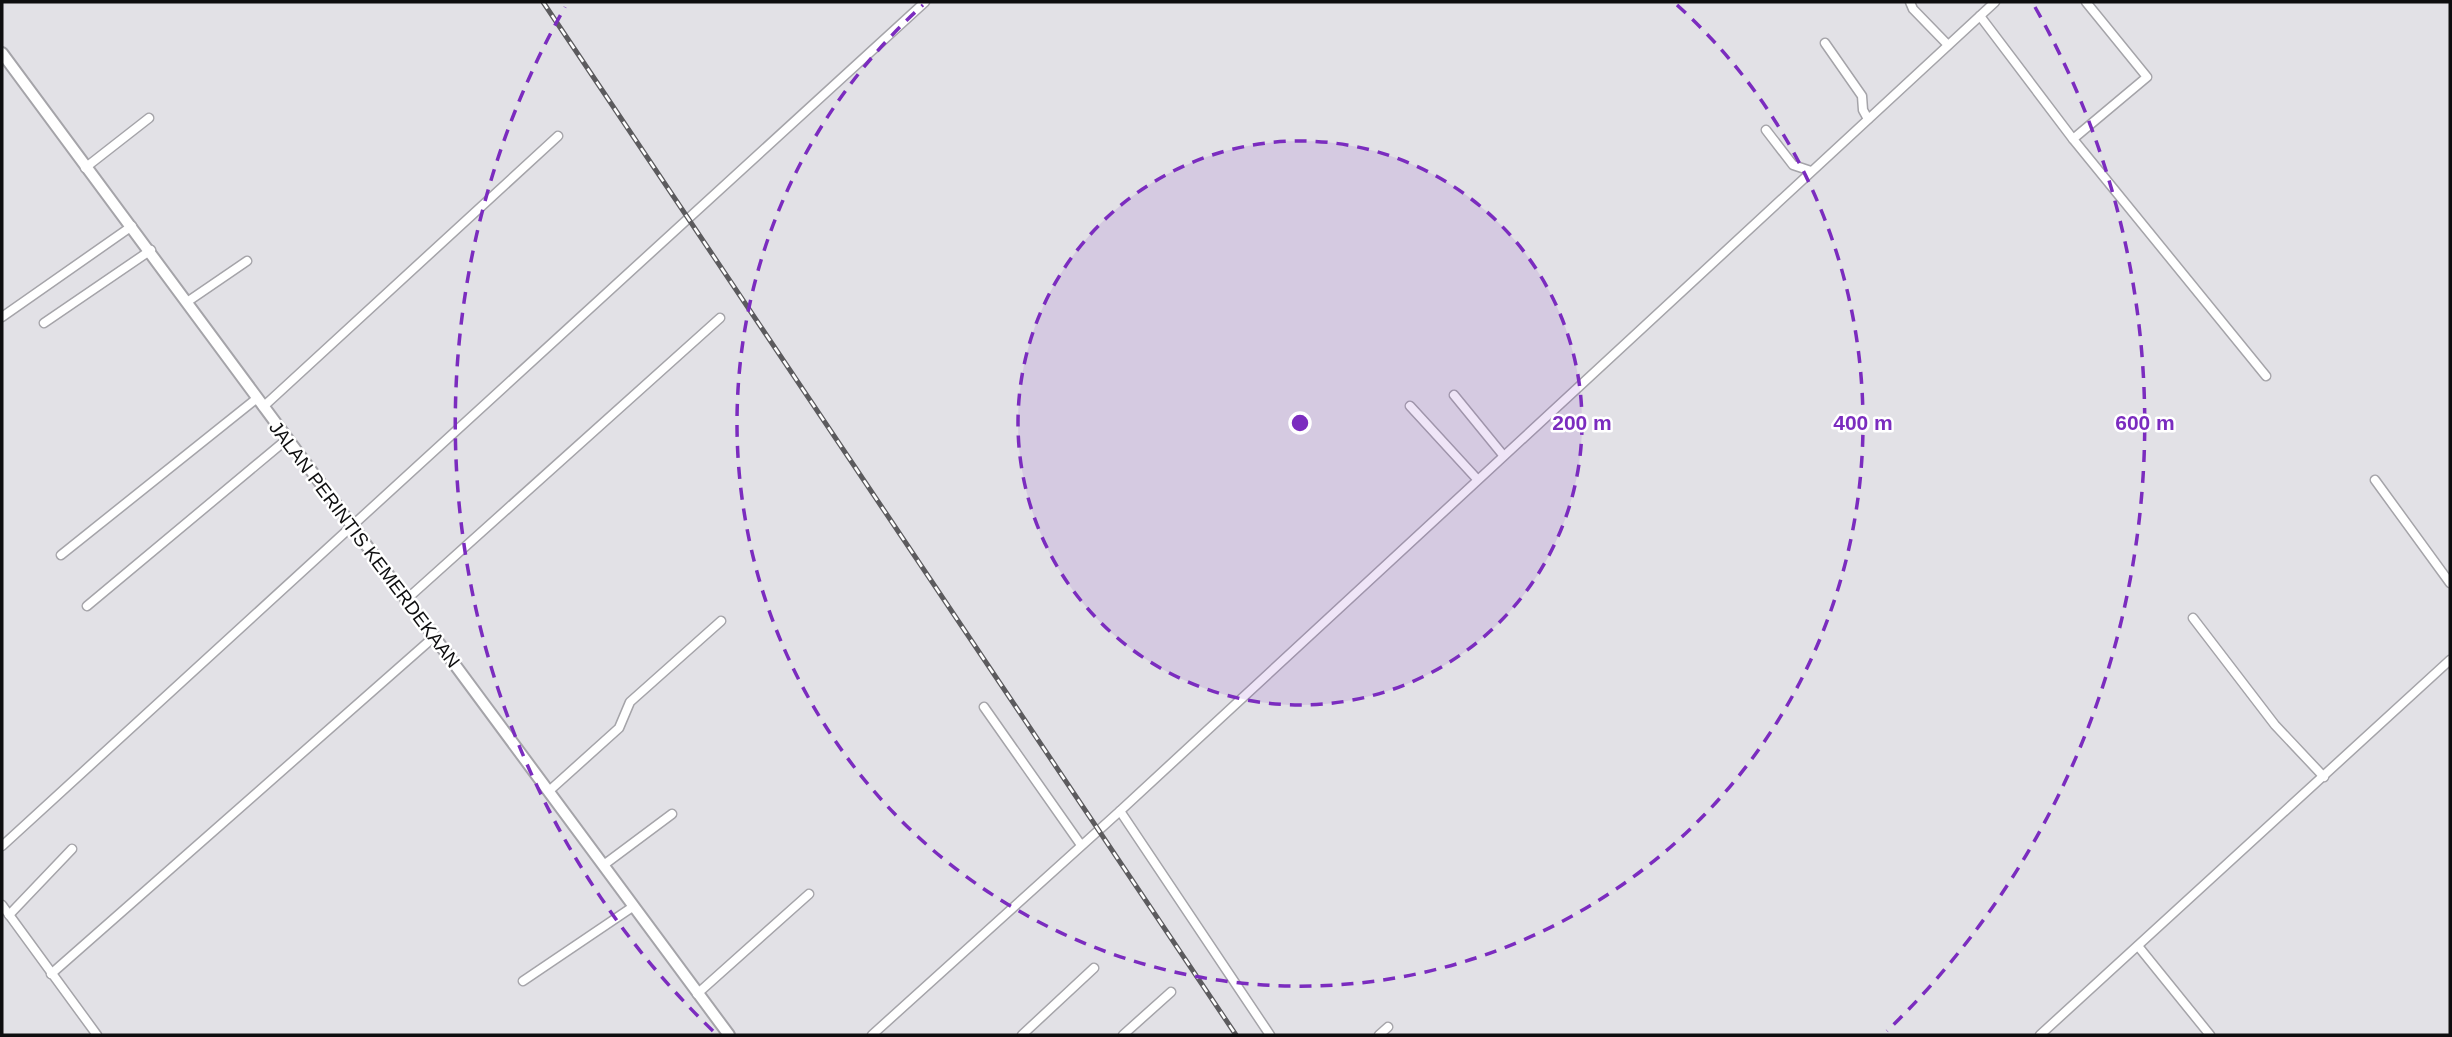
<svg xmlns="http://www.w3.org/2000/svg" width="2452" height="1037" viewBox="0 0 2452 1037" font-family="Helvetica,sans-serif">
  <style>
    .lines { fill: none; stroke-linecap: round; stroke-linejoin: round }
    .street-casing { stroke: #a5a4a9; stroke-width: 11 }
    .secondary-casing { stroke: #a5a4a9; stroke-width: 14 }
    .street { stroke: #fff; stroke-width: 8 }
    .secondary { stroke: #fff; stroke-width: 10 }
    .rail-casing { stroke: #5c5b5e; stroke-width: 5 }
    .rail { stroke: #fff; stroke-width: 2.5; stroke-dasharray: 8; stroke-linecap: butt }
    .ring { fill: none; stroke: #7b2cbf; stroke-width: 3.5; stroke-dasharray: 12 9 }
    .labels { text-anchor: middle; stroke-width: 5; stroke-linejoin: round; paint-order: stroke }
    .street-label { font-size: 19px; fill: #0e0e0f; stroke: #fff }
    .centre { fill: #7b2cbf; stroke: #fff; stroke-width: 3.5 }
    .ring-label { font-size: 21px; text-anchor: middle; font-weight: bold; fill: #7b2cbf; stroke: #fff; stroke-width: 5; stroke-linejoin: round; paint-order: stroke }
  </style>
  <rect width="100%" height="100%" fill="#e2e1e6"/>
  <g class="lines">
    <defs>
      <g id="street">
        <polyline points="1910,2 1913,9 1948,45"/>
        <polyline points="1980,16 2073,139 2147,77 2086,2"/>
        <polyline points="1825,43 1862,96 1863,110 1868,119"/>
        <polyline points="1766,130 1793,165 1811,171"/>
        <polyline points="2073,139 2266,376"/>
        <polyline points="85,168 149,118"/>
        <polyline points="187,302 247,261"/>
        <polyline points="2,317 132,226"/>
        <polyline points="44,323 151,250"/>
        <polyline points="1454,395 1503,455"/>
        <polyline points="1410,406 1477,479"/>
        <polyline points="263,407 558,136"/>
        <polyline points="2375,480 2450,583"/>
        <polyline points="61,555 256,399"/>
        <polyline points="408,598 720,318"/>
        <polyline points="87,606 286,440"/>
        <polyline points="2193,618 2275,725 2324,777"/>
        <polyline points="984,707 1081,845"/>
        <polyline points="549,791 619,728 630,702 721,621"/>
        <polyline points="1120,811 1270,1035"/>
        <polyline points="2,846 925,2"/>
        <polyline points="605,864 672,814"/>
        <polyline points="2,905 97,1035"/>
        <polyline points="9,915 72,849"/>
        <polyline points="2138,946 2210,1035"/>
        <polyline points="51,974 435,636"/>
        <polyline points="523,981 634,906"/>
        <polyline points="697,994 809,894"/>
        <polyline points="872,1035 1120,811 1995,2"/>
        <polyline points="1022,1035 1094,968"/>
        <polyline points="1123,1035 1171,992"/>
        <polyline points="1379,1035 1388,1027"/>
        <polyline points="2040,1035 2450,660"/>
      </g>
      <polyline id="secondary" points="2,53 729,1035"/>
    </defs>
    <use href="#street" class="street-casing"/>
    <use href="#secondary" class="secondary-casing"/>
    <use href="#street" class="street"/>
    <use href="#secondary" class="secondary"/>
    <defs>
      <polyline id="rail" points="543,2 1236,1035"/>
    </defs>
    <use href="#rail" class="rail-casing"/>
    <use href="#rail" class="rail"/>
  </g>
  <circle cx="1300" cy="423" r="282" fill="#7b2cbf" fill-opacity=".12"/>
  <g class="ring">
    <circle cx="1300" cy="423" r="282"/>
    <path d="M1677 5A563 563 0 1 1 923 5"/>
    <path d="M713 1031A845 845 0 0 1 565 7M2035 7A845 845 0 0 1 1887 1031"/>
  </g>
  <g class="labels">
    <g class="street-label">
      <text transform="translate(365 544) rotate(53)" y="7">JALAN PERINTIS KEMERDEKAAN</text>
    </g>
  </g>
  <circle cx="1300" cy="423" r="10" class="centre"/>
  <g class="ring-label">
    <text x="1582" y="430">200 m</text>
    <text x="1863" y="430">400 m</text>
    <text x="2145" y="430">600 m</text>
  </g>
  <rect width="2452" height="1037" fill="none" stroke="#0e0e0f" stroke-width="7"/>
</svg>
